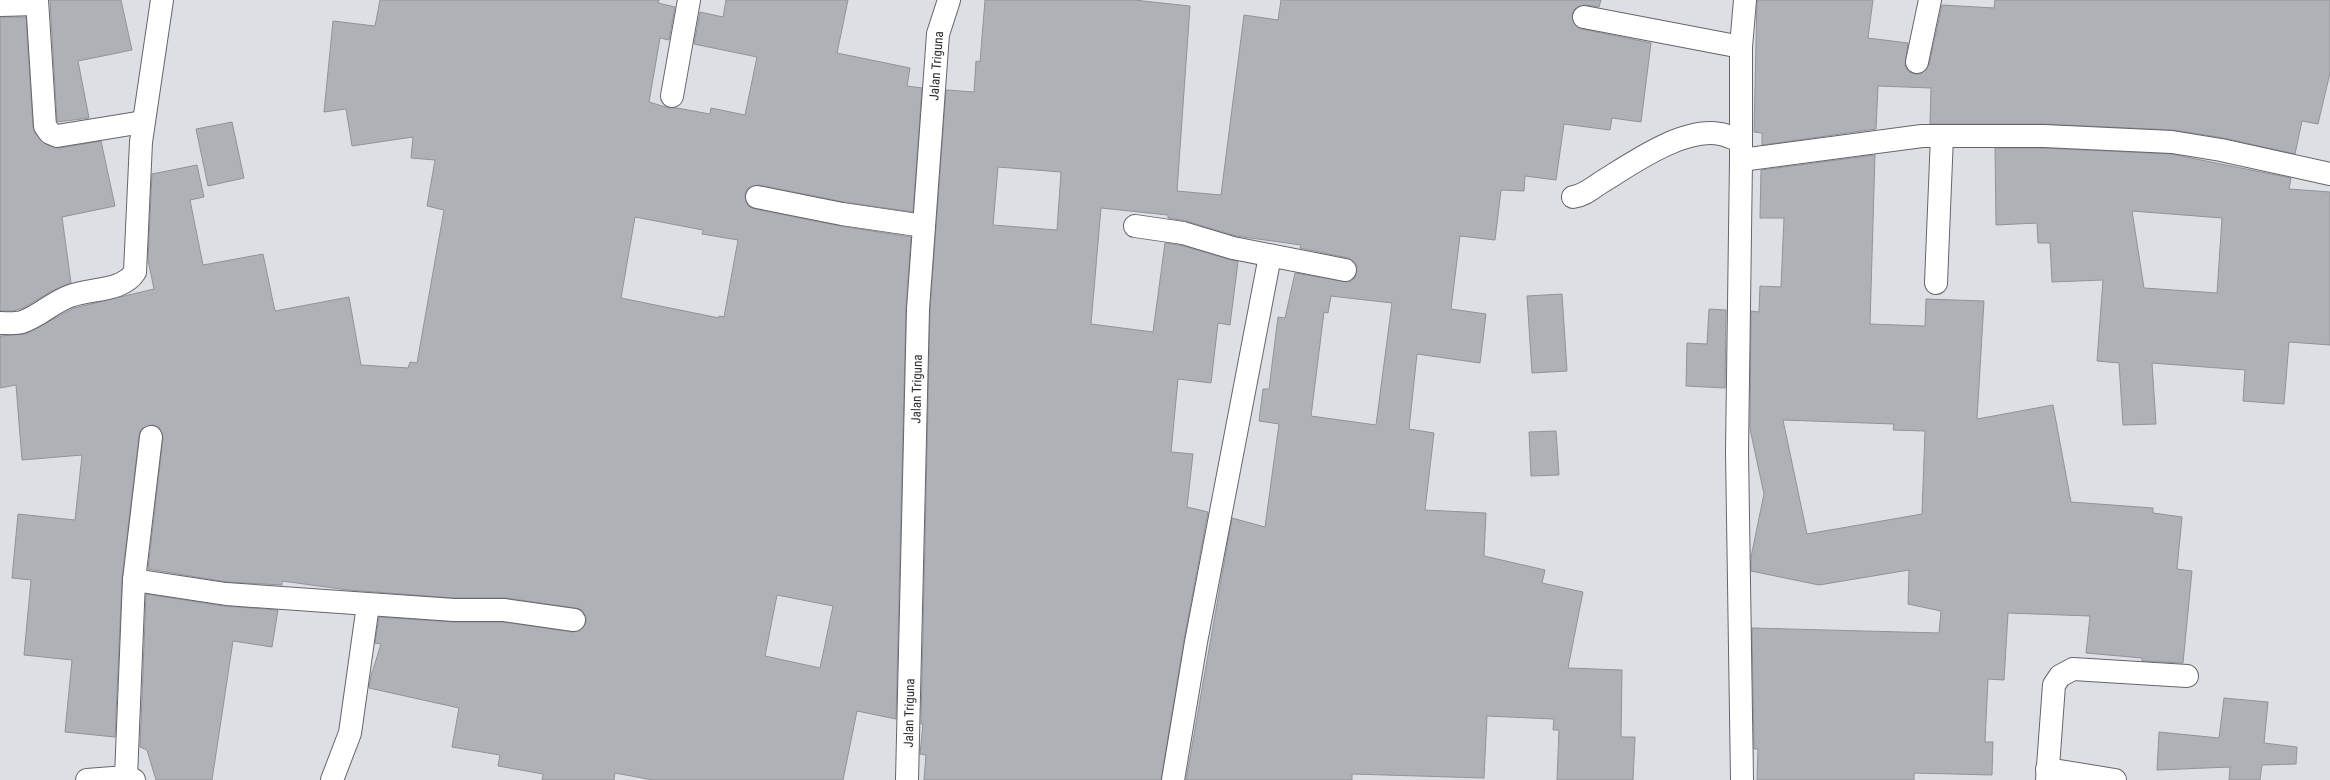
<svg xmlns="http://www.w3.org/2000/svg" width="2330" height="780" viewBox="0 0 2330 780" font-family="'Roboto Condensed',sans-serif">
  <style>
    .building { fill: #b0b1b6; stroke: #929398; fill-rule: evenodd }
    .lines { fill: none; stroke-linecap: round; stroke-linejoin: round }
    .street-casing { stroke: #65666a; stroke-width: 24 }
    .street { stroke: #fff; stroke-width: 22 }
    .labels { text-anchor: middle; stroke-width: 3.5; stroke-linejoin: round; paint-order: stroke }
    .street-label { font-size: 13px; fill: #2e2e30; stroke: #dedfe4 }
  </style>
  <rect width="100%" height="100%" fill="#dedfe4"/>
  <g class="building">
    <polygon points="50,0 121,0 132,50 78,61 89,118 57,122"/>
    <path d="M380,0H659L658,3L675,7L669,40L660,38L649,102L669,108H677L710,114L711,108L745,115L757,57L694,44L700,12L723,17L726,0H848L837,53L910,68L907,86L922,88L913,212L844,202L759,185L748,188L745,195L748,206L755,209L840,226L911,237L906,309L896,719L857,711L843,780H653L615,773L614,780H542L543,774L498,766L500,755L452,747L459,708L369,688L371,676L381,644L375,643L379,617L453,622H503L573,632L579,631L586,622V616L582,610L576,608L506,598H454L348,590L282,581V585L227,582L148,569L163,438L159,427L152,425L141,429L139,436L122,579L115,737L65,732L72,660L24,655L31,580L12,578L18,514L75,520L82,455L22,460L16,385L0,388V336L25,334L74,308L154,289L148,260L152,174L197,165L204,197L190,200L203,265L263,254L275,311L349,297L361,365L408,368L410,362L417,363L444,210L427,206L435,160L411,158L413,137L352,146L346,109L324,112L333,21L375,26ZM635,217L703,230L702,234L738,240L724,317L719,316V318L621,298ZM777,595L833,606L820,668L765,656Z"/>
    <path d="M985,0H1134L1190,6L1177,191L1221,195L1244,15L1278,20L1281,0H1601L1599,7L1586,5L1575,9L1572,15L1576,26L1582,29L1651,43L1641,122L1612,118L1610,130L1564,124L1556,180L1525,176L1524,191L1501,190L1495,240L1460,236L1451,309L1486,314L1480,363L1417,354L1409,429L1434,433L1425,510L1486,513L1484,556L1545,570L1542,583L1583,592L1568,668L1622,670L1621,737H1635L1633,780H1557L1559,730H1553L1554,719L1487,716L1484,778L1352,774V780H1186L1232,518L1265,527L1279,424L1259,421L1263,389H1269L1278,317L1285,318L1295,273L1349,282L1355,278L1357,266L1353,261L1348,258L1300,248L1301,245L1236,236L1186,221L1168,218V215L1101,208L1091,324L1153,332L1165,243L1180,245L1238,262L1230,325L1218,323L1211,383L1178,379L1171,452L1193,454L1187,507L1208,512L1184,640L1161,780H924L926,755L920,754L923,724H921L930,310L946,90L974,92L976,61L980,62ZM998,167L1061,172L1057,230L993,225ZM1331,296L1392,303L1376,425L1311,416L1324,312L1328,313Z"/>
    <polygon points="1757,0 1873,0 1868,38 1908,43 1905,66 1909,72 1915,74 1921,74 1929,65 1942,5 1994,8 1995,0 2330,0 2330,73 2318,124 2302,121 2295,154 2224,138 2173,130 2045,124 1930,124 1931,88 1878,86 1876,129 1762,145 1762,133 1754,132"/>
    <polygon points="0,17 26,17 33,127 35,133 45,144 59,148 101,141 115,206 62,217 71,283 52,291 23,308 13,311 0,311"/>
    <polygon points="232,122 244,178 208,186 196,129"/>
    <path d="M1995,148H2044L2171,154L2291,178L2289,189L2330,192V345L2289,342L2284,404L2243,401L2245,370L2152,363L2156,424L2123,425L2119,363L2097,361L2103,280L2052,282L2050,243H2038L2037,223L1996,225ZM2132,211L2222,218L2217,293L2144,288Z"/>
    <path d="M1875,155L1870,324L1925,326L1926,299L1984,301L1977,419L2053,405L2071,502L2153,508V513L2182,517L2177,569L2192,571L2183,663L2142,661V658L2086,653L2090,616L2008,613L2004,680L1988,679L1985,742H1993L1992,775L1914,773V780H1757L1758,749H1754L1752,628L1939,633L1941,611L1908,604L1909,570L1819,585L1751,571V557L1764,494L1750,429L1751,311L1759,312L1760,286L1781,287L1784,218H1760L1761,170ZM1783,420L1894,424L1893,430L1925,431L1922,514L1807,534Z"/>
    <polygon points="1562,294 1567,371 1532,373 1527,296"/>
    <polygon points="1709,309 1726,310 1725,388 1686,386 1687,343 1707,344"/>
    <polygon points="1556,431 1559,475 1531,476 1529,432"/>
    <polygon points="146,594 224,606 278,610 272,647 233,641 212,780 156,780 147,750 140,747"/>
    <polygon points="2224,698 2268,702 2264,743 2297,747 2296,764 2262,765 2260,780 2229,780 2230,767 2157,770 2159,732 2219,738"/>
  </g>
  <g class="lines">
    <defs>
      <g id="street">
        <polyline points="37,0 45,126 50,133 57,136 143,122"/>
        <polyline points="0,5 37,4"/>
        <polyline points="1584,17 1741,47"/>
        <polyline points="1917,62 1930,0"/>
        <polyline points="672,96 689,0"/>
        <polyline points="1741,160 1922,136 2044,136 2172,142 2221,150 2330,174"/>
        <polyline points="757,197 842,214 924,226"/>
        <path d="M1573,197C1586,195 1593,187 1605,180C1634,162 1684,127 1720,134C1727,135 1734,139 1741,141"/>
        <polyline points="1135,226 1183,233 1233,248 1345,270"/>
        <polyline points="1936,283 1942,136"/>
        <path d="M0,323C7,323 15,324 22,322C38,317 53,302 70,296C91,288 122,292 135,272L141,142L162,0"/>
        <polyline points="134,580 226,594 454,610 504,610 574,620"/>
        <polyline points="2047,769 2115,780"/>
        <polyline points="126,777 134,580 151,437"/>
        <polyline points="87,780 126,777 134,780"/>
        <polyline points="332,780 350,733 368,605"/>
        <path id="s1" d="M907,780L918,309L938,34L949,0"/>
        <polyline points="1173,780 1196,642 1270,256"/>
        <polyline points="1742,780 1737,451 1741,160 1741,47 1745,0"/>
        <polyline points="2047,780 2054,685 2060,676 2073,669 2187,676"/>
      </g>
    </defs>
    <use href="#street" class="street-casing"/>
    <use href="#street" class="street"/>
  </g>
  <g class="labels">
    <g class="street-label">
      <text dy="5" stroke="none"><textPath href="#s1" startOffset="715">Jalan Triguna</textPath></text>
      <text dy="5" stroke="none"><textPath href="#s1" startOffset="391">Jalan Triguna</textPath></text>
      <text dy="5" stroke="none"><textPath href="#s1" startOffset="67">Jalan Triguna</textPath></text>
    </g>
  </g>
</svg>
